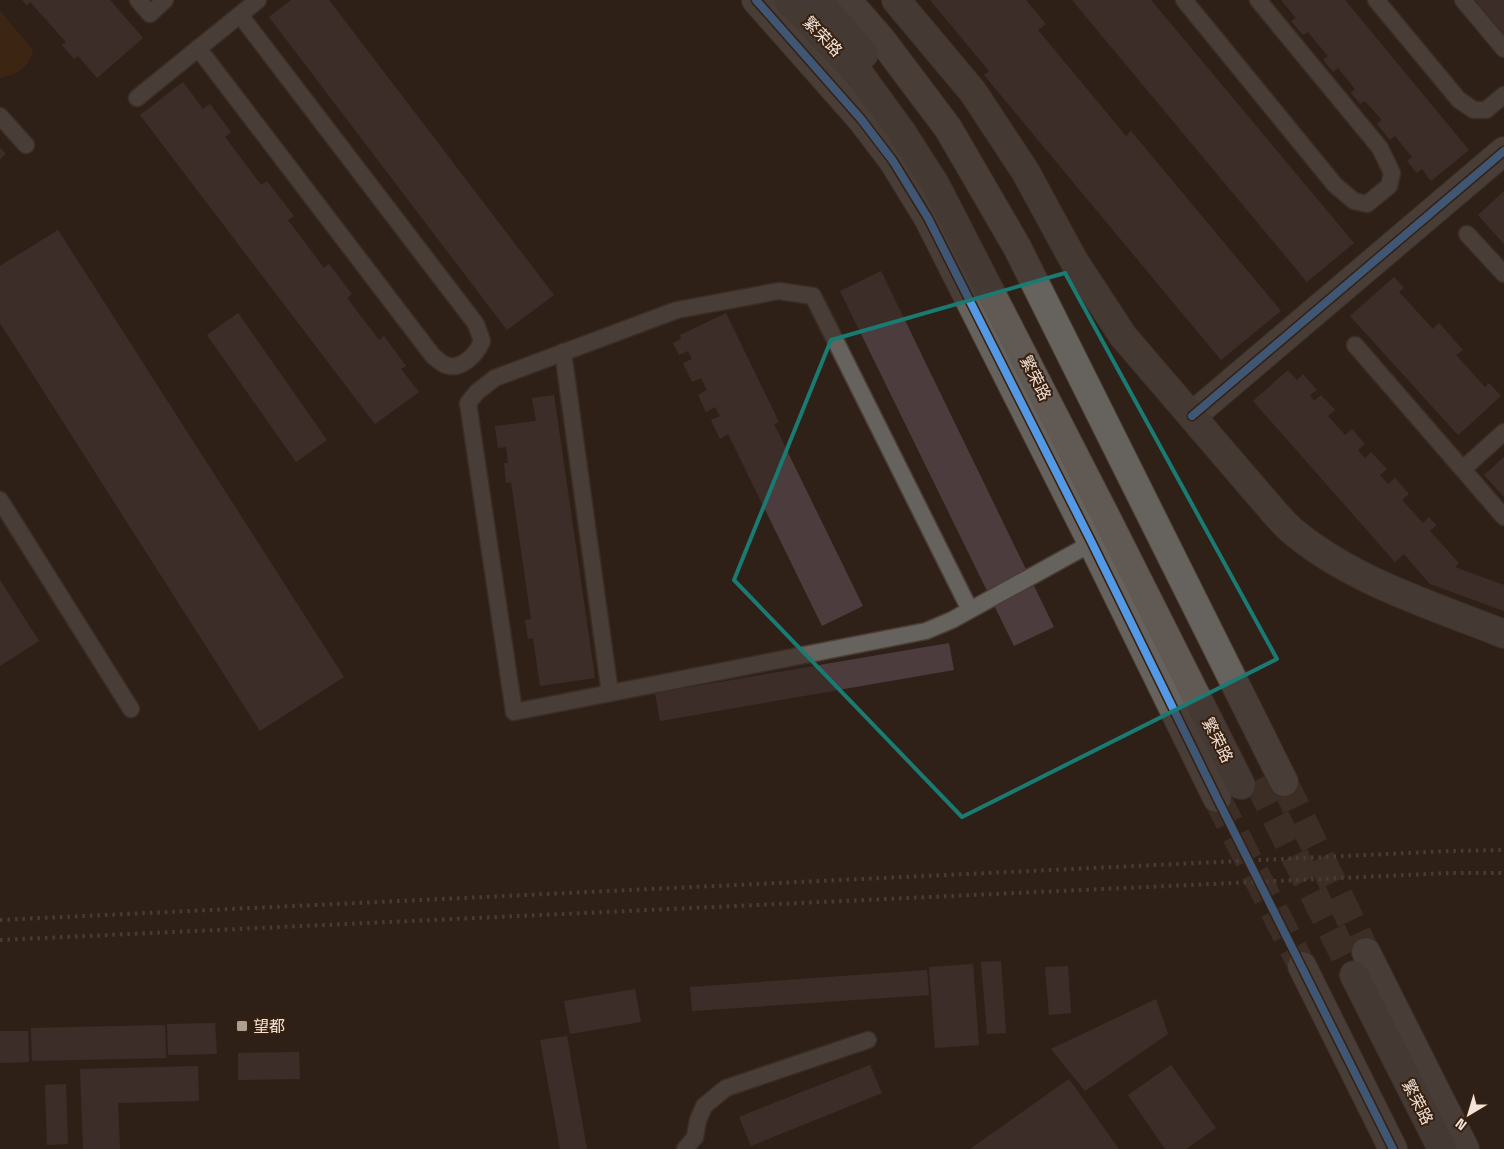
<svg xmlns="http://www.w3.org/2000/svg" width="1504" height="1149" viewBox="0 0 1504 1149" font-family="'Space Grotesk','Noto Sans SC',sans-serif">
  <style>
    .green { fill: #4f2b0e }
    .building { fill: #4c3c3e }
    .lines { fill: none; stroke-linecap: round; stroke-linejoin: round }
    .street-tunnel { stroke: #4c3e35; stroke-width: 28; stroke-dasharray: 28 14; stroke-linecap: butt }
    .secondary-tunnel { stroke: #4c3e35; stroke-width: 28; stroke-dasharray: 28 14; stroke-linecap: butt }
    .lane-casing { stroke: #493d35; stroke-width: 19 }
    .street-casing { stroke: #493d35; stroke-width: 30 }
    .secondary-casing { stroke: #493d35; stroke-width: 30 }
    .lane { stroke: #66625d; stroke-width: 16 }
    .street { stroke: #66625d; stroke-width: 28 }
    .secondary { stroke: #615954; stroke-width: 28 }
    .rail { stroke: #645c56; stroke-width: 4; stroke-dasharray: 2.5 5; stroke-linecap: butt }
    .cycleway-casing { stroke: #38200f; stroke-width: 11 }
    .cycleway { stroke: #5399e6; stroke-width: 8 }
    .marked { fill: none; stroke: #1a7b73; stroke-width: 4; stroke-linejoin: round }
    .poi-dot { fill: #ae9f95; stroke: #38200f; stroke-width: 2 }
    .labels { text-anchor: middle; stroke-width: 4; stroke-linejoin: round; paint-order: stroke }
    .street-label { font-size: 16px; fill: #f3e3d8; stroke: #38200f }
    .poi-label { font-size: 16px; fill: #f3e3d8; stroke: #38200f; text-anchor: start }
  </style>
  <rect width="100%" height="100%" fill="#2f2118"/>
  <path class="green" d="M0,11L33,50C27,69 19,73 0,78Z"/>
  <g class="building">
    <polygon points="22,0 110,0 143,38 97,78 78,56 74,59 62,45 66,42 30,2 27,5"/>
    <polygon points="291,0 329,0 554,295 507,330 269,17"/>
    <polygon points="930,0 1026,0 1046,24 1038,30 1126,136 1131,131 1281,311 1221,360 984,75 989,71"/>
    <polygon points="1072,0 1151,0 1354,243 1307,282"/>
    <polygon points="1281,0 1345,0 1469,150 1431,181 1422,169 1417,173 1407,161 1412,157 1395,136 1390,140 1377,124 1382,120 1365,101 1360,104 1351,93 1355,89 1338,68 1333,72 1323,60 1328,56 1308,32 1303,35 1291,21 1296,18"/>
    <polygon points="1468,0 1504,0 1504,39 1489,25 1493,22 1477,2 1472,6"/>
    <polygon points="183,82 203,109 210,104 231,132 225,137 261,185 267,181 294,216 288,220 324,268 329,264 352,294 347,298 379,340 384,336 406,366 401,369 419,392 375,424 140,115"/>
    <polygon points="0,148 6,154 0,159"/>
    <polygon points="1504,191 1504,244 1478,215"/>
    <polygon points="58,230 344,677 260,731 0,323 0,266"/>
    <polygon points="881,271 1054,627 1014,646 840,291"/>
    <polygon points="1394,277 1404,288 1399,292 1433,329 1439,323 1463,350 1456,355 1485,387 1489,383 1501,396 1458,435 1350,316"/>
    <polygon points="238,313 327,440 296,462 207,335"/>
    <polygon points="726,313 779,422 774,424 863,606 822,626 728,434 720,439 711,420 720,416 715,407 706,412 698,395 707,390 701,378 692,382 683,363 692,359 688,351 679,355 673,343 681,339 680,335"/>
    <polygon points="1288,370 1297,380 1303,374 1317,390 1310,395 1314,401 1321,395 1335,410 1328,416 1345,435 1352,429 1365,444 1358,450 1365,458 1371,452 1387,469 1380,475 1388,484 1395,478 1409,494 1402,500 1423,523 1429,517 1436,525 1430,531 1459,563 1455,567 1504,585 1504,611 1430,584 1404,554 1395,562 1253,401"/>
    <polygon points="554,395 595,678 540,686 533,638 528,639 525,620 531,619 511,482 506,483 504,463 508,463 506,447 498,448 495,426 536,421 532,398"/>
    <polygon points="1504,457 1504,497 1484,475"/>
    <polygon points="0,580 39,641 0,666"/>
    <polygon points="949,643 954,670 660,721 655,693"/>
    <polygon points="1001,961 1006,1033 987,1034 981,962"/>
    <polygon points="973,964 979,1045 935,1048 929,967"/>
    <polygon points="1068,966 1071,1013 1049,1015 1045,967"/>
    <polygon points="927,970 929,995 692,1011 690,987"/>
    <polygon points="635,989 641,1022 570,1034 564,1001"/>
    <polygon points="1156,999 1168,1034 1085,1091 1051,1049"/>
    <polygon points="215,1023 217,1054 168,1055 167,1024"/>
    <polygon points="165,1025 166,1058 32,1061 31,1028"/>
    <polygon points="0,1031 28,1031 29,1062 0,1063"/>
    <polygon points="567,1036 587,1149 560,1149 540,1040"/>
    <polygon points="299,1052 300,1079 238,1080 238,1053"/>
    <polygon points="870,1065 882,1093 751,1146 739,1117"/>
    <polygon points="1171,1065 1216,1128 1186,1149 1165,1149 1128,1095"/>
    <polygon points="198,1066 199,1101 118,1103 120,1149 83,1149 80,1069"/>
    <polygon points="1069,1079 1119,1149 970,1149"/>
    <polygon points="66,1084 68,1144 47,1145 45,1085"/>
  </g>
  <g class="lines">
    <g class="street-tunnel">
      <polyline points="1284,782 1366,952"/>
      <polyline points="1217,798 1302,966"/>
    </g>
    <polyline class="secondary-tunnel" points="1257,780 1354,975"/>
    <defs>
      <g id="lane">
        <polyline points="138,0 150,14 165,0"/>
        <polyline points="1184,0 1335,185 1354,201 1367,204 1389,186 1392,173 1380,148 1258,0"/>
        <polyline points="1376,0 1459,100 1474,110 1486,110 1504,95"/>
        <polyline points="1463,0 1504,49"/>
        <path d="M198,48L433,356C437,359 442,364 446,365C461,371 477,354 482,341L476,324L240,15"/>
        <polyline points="137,98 258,0"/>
        <polyline points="0,116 26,145"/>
        <polyline points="1467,234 1504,274"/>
        <polyline points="1355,345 1504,517"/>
        <polyline points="563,352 610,693"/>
        <polyline points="1463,469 1504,432"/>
        <polyline points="0,500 131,709"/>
        <polyline points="970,610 813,296 779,291 677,310 495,378 477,392 468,403 514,712 926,631 952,620 1092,543"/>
        <polyline points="685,1149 695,1137 698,1120 704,1106 726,1088 868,1040"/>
      </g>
      <g id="street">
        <polyline points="756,0 861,119 893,161 928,218 1092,543 1217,798"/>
        <polyline points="847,0 881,39 948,128 1017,247 1284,782"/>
        <polyline points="1192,416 1504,151"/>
        <polyline points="1366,952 1465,1149"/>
        <polyline points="1302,966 1393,1149"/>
      </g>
      <g id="secondary">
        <polyline points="788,0 861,76 903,134 935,184 1107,519 1241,785"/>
        <polyline points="817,0 864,54"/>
        <path d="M896,0L973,92L1025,171L1074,261L1123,336L1274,512C1281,520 1288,528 1296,534C1355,582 1434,606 1504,634"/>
        <polyline points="1354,975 1442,1149"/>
      </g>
    </defs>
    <use href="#lane" class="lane-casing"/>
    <use href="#street" class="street-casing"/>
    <use href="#secondary" class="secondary-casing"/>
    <use href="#lane" class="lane"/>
    <use href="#street" class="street"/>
    <use href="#secondary" class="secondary"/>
    <g class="rail">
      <polyline points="0,920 1450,851 1504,850"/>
      <polyline points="0,940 1449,873 1504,873"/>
    </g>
    <defs>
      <g id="cycleway">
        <polyline points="756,0 861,119 893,161 928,218 1092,543 1217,798 1393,1149"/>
        <polyline points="1192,416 1504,151"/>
      </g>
    </defs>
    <use href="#cycleway" class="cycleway-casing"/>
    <use href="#cycleway" class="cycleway"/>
  </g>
  <path d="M0 0H1504V1149H0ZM1065,273L1277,659L962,817L734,580L831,340Z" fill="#2f2118" fill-opacity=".55" fill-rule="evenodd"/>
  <path class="marked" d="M1065,273L1277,659L962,817L734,580L831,340Z"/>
  <rect class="poi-dot" x="236" y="1020" width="12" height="12" rx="2.5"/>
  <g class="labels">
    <g class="street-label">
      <text transform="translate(823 36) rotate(46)" y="6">繁荣路</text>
      <text transform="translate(1036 378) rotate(63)" y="6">繁荣路</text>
      <text transform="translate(1218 740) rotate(63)" y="6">繁荣路</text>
      <text transform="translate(1418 1102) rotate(63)" y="6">繁荣路</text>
    </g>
    <g class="poi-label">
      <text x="253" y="1032">望都</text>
    </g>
  </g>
  <g transform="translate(1469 1114) rotate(218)" stroke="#38200f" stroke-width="4" paint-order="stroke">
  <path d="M0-4L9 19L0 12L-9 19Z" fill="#f3e3d8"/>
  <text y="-8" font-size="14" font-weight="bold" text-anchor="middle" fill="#f3e3d8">N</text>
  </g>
</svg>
